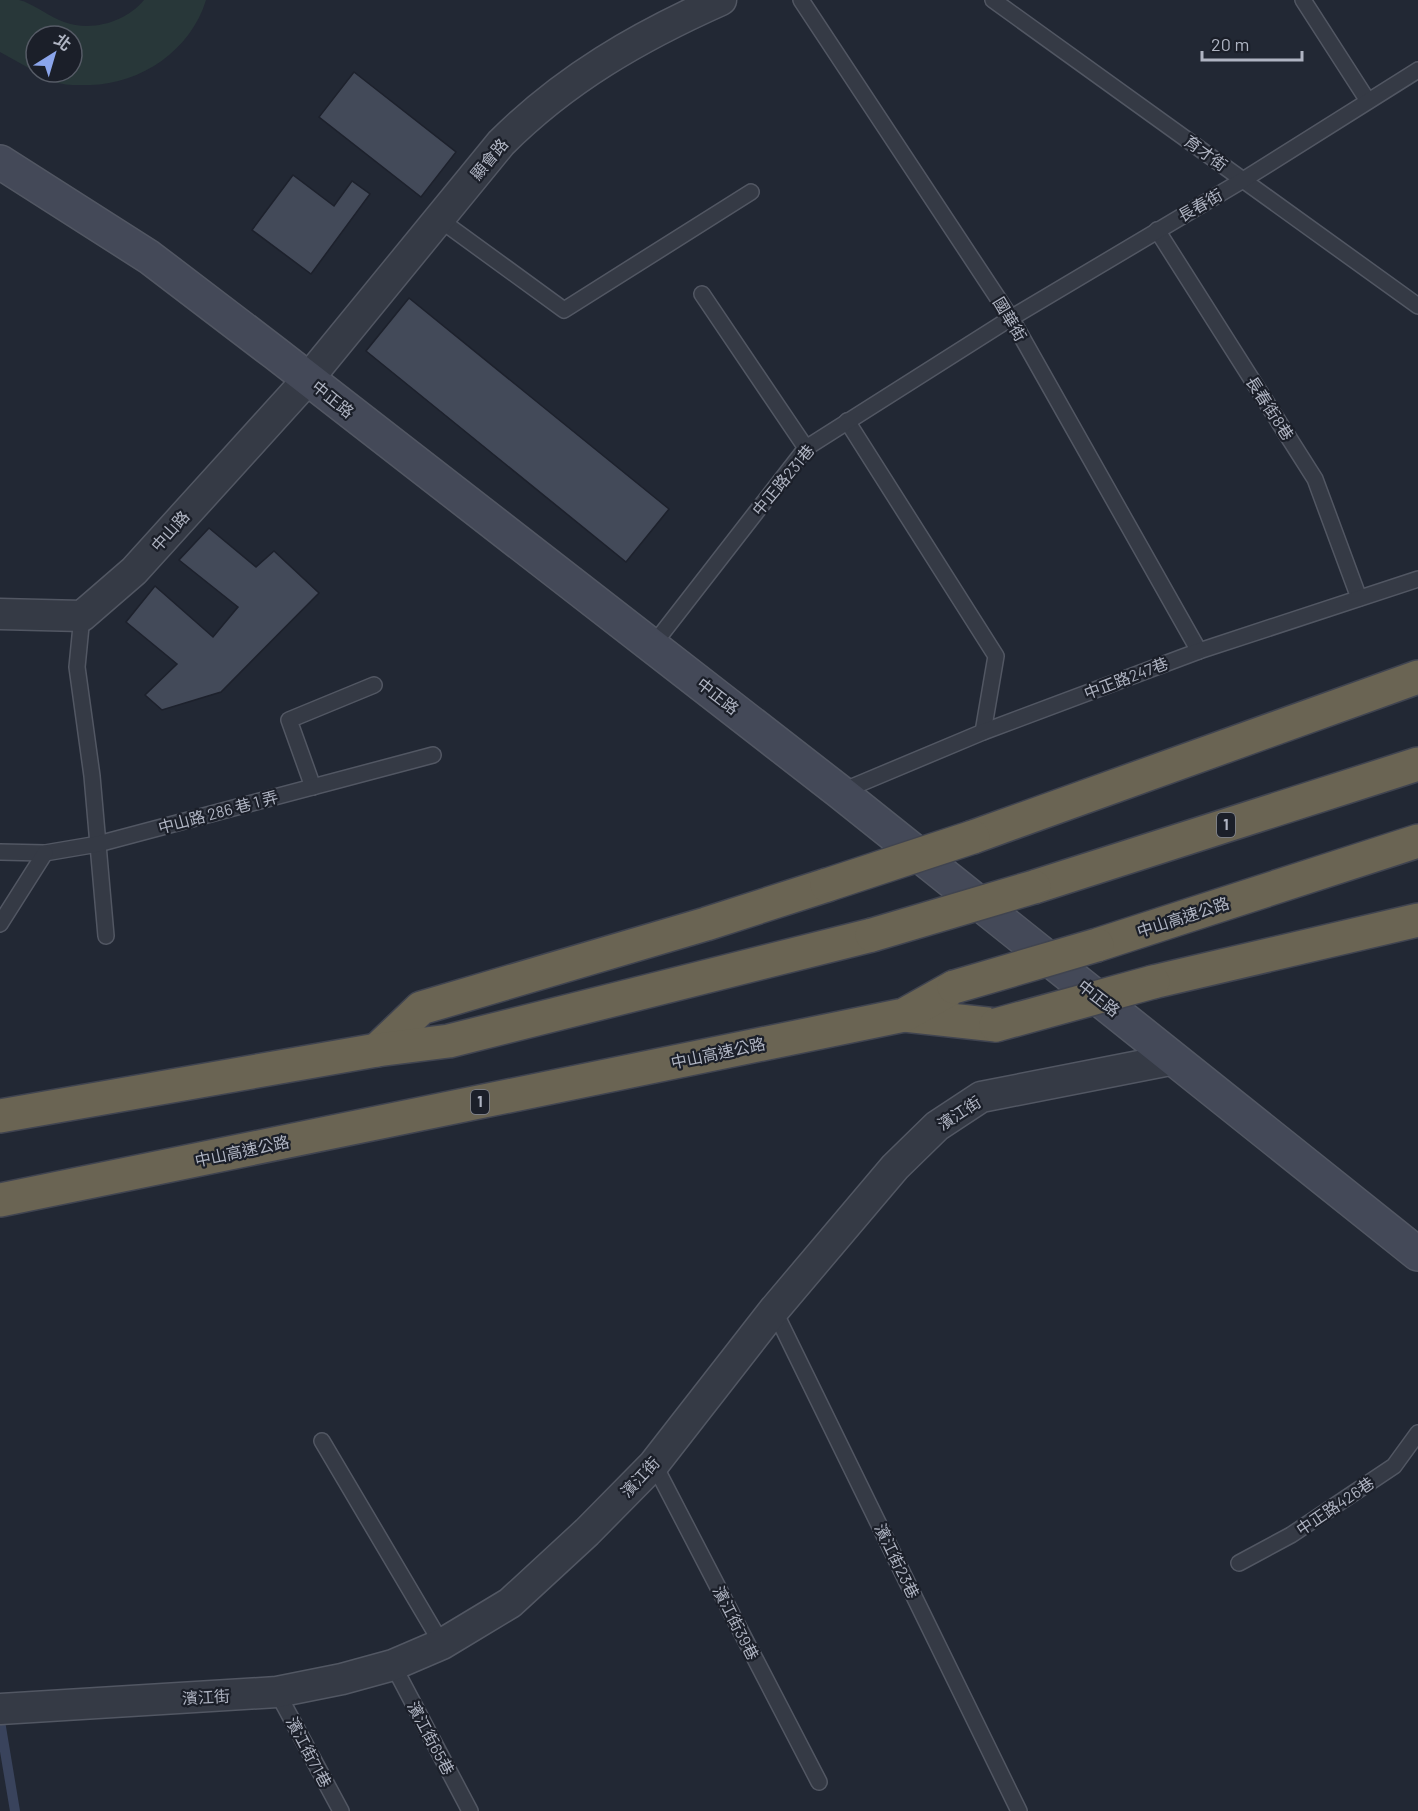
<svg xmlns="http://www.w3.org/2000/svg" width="1418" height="1811" viewBox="0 0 1418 1811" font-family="Barlow,'Noto Sans TC',sans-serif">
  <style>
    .green { fill: #283739 }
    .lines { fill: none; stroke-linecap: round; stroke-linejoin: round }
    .stream { stroke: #39435c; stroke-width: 10 }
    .building { fill: #434a59; stroke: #1d212c; stroke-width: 1.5 }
    .service-casing { stroke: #525763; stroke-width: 18 }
    .minor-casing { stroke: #525763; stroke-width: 33 }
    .secondary-casing { stroke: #525763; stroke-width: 36 }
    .motorway-casing { stroke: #404450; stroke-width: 36 }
    .service { stroke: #353a45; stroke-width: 15 }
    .minor { stroke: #353a45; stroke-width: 30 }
    .secondary { stroke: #444958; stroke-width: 33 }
    .motorway { stroke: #6a6453; stroke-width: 33 }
    .motorway-bridge-casing { stroke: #404450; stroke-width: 36; stroke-linecap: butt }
    .motorway-bridge { stroke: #6a6453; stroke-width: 33 }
    .labels { text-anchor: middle; stroke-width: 4.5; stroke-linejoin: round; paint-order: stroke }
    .shield { fill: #1b1f29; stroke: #838794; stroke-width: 1.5 }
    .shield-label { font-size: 15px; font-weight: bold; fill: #afb4c2 }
    .street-label { font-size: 16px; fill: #afb4c2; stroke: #1b1f29 }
  </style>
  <rect width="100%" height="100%" fill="#222834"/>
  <path class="green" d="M0,0C6,0 13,0 19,0C32,3 50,17 64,22C92,32 126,22 144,0H206C191,50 141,84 90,85C78,85 64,86 53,81C47,79 42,75 37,72H72V36H36V72L0,52Z"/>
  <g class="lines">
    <polyline class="stream" points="0,1721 15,1811"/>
  </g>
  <g class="building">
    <polygon points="354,72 456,152 421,197 319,117"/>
    <polygon points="293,175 334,206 352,181 370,194 311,274 252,230"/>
    <polygon points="409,298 669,509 626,562 366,351"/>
    <polygon points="209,528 256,567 274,551 319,593 221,692 162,710 145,695 177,664 126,622 155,586 213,637 238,607 179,560"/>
  </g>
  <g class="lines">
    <defs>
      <g id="service">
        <polyline points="801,0 1011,318 1199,651"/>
        <polyline points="993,0 1418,306"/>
        <polyline points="1303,0 1368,101"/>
        <polyline points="439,219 564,310 751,192"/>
        <polyline points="1157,230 1315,479 1359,598"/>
        <polyline points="702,294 806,448"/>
        <polyline points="847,421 996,656 983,732"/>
        <polyline points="82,616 77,667 92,776 106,936"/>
        <polyline points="653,645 806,448 1011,318 1243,180 1418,70"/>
        <polyline points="313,787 289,720 374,685"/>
        <polyline points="840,792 983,732 1199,651 1418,579"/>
        <polyline points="0,852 45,853 98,844 433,755"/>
        <polyline points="0,924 45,853"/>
        <polyline points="774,1310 1019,1811"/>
        <polyline points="322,1441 442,1644"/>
        <polyline points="654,1464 819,1782"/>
        <polyline points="1239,1563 1291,1535 1394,1466 1418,1433"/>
        <polyline points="393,1665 470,1811"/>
        <polyline points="277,1692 341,1811"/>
      </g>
      <g id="minor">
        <path d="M0,614L82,616L134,571L308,379L501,143C565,79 638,37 721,0"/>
        <polyline points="0,1709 277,1692 342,1679 393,1665 442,1644 510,1603 587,1532 654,1464 774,1310 895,1167 937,1126 981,1097 1175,1059"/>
      </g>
      <polyline id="secondary" points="0,162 149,257 275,353 840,792 1418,1254"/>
      <g id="motorway">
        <polyline points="973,837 1418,677"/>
        <polyline points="1034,887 1418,764"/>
        <polyline points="1097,945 1418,841"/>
        <polyline points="1153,982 1418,920"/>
        <polyline points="904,1015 996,1025"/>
        <polyline points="377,1050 421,1008 706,924 827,885"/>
        <polyline points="0,1116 377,1050 449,1041 872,935"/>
        <polyline points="0,1200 904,1015 954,987"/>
      </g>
    </defs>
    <use href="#service" class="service-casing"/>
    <use href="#minor" class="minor-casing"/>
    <use href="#secondary" class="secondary-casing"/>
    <use href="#motorway" class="motorway-casing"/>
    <use href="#service" class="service"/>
    <use href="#minor" class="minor"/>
    <use href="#secondary" class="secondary"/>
    <use href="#motorway" class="motorway"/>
    <defs>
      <g id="motorway-bridge">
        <polyline points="827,885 973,837"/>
        <polyline points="872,935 1034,887"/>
        <polyline points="954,987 1097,945"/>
        <polyline points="996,1025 1153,982"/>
      </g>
    </defs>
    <use href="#motorway-bridge" class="motorway-bridge-casing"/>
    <use href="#motorway-bridge" class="motorway-bridge"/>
  </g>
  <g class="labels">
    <g class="shield">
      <rect x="1217" y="813" width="18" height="24" rx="4.5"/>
      <rect x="471" y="1090" width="18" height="24" rx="4.5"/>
    </g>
    <g class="shield-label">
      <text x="1226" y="830">1</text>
      <text x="480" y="1107">1</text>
    </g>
    <g class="street-label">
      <text transform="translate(1206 153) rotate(36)" y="6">育才街</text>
      <text transform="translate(489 159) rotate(-50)" y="6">顯會路</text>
      <text transform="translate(1200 205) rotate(-30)" y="6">長春街</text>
      <text transform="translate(1010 319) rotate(59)" y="6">國華街</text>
      <text transform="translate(333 399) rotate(39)" y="6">中正路</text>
      <text transform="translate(1270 408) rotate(57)" y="6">長春街8巷</text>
      <text transform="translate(783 480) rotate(-50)" y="6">中正路231巷</text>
      <text transform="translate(170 531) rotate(-48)" y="6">中山路</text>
      <text transform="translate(1126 678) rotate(-21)" y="6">中正路247巷</text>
      <text transform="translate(718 696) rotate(38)" y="6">中正路</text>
      <text transform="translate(218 812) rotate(-15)" y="6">中山路 286 巷 1 弄</text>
      <text transform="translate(1183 917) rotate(-18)" y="6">中山高速公路</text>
      <text transform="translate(1099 998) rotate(38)" y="6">中正路</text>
      <text transform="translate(718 1053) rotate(-12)" y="6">中山高速公路</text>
      <text transform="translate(959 1113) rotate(-33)" y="6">濱江街</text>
      <text transform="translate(242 1151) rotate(-12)" y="6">中山高速公路</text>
      <text transform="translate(640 1477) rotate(-47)" y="6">濱江街</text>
      <text transform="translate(1335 1506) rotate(-34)" y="6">中正路426巷</text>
      <text transform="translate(897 1561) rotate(64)" y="6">濱江街23巷</text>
      <text transform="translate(736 1623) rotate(63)" y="6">濱江街39巷</text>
      <text transform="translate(206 1697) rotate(-3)" y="6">濱江街</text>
      <text transform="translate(431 1738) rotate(62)" y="6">濱江街65巷</text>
      <text transform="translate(309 1752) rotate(62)" y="6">濱江街71巷</text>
    </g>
  </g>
  <g transform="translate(54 54) rotate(37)"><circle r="28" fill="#1b1f29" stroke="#565b66" stroke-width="1.5"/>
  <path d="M0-4.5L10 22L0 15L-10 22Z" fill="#8ba5eb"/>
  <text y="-9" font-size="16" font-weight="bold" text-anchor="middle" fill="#afb4c2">北</text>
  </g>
  <path d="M1202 51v9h100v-9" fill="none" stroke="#afb4c2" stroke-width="3"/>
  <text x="1211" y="51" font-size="18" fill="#afb4c2" stroke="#1b1f29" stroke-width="4.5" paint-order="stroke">20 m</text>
</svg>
